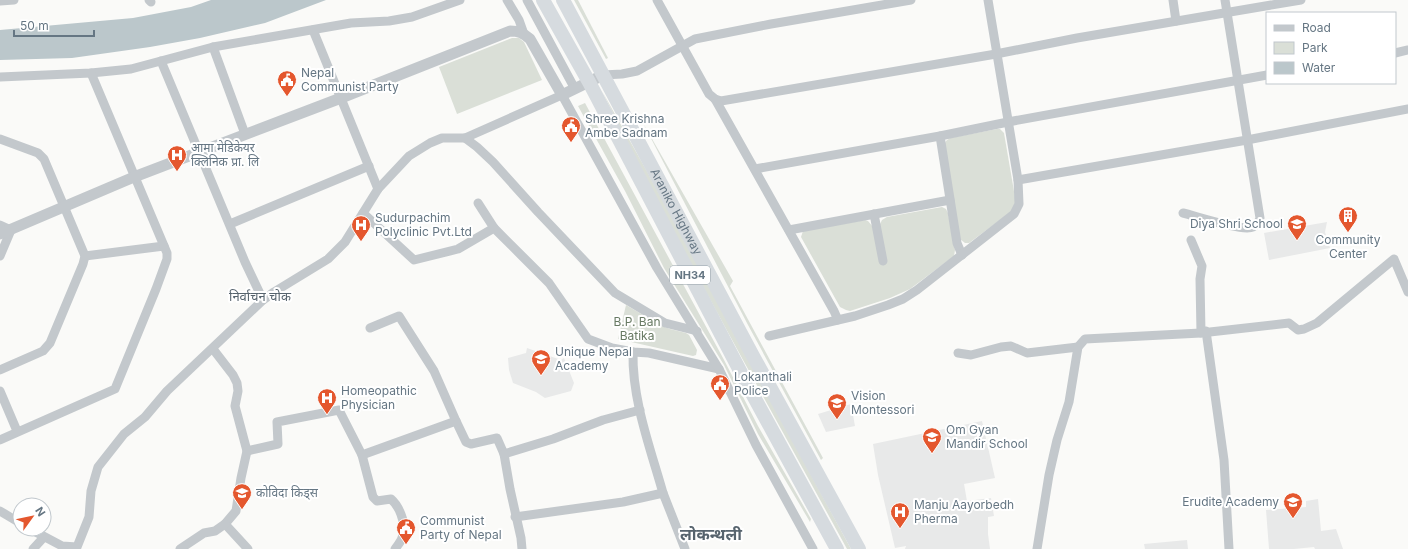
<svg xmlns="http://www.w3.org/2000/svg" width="1408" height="549" viewBox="0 0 1408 549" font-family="Inter,'Noto Sans Devanagari',sans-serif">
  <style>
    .built { fill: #e8e9e9 }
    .green { fill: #dadfd7 }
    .water { fill: #bbc7cb }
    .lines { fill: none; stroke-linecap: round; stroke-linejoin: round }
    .minor { stroke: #c3c8cc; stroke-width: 9 }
    .tertiary { stroke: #c3c8cc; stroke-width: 11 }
    .trunk { stroke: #d6dbdf; stroke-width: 14 }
    .labels { text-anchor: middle; stroke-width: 4; stroke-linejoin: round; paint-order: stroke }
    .shield { fill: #fff; stroke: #939fa8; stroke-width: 1 }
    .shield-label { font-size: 11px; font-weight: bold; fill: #657683 }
    .poi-label { font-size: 12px; fill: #657683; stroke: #fff; text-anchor: start }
    .street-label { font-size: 12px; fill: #657683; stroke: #fff }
    .park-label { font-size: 12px; fill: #687a64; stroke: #fff }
    .neighbourhood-label { font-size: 13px; fill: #57646e; stroke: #fff }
    .district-label { font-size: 16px; font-weight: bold; fill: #57646e; stroke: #fff }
  </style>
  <rect width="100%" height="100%" fill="#fafaf8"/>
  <g class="built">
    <polygon points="1327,222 1325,232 1330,248 1269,260 1264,233"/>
    <polygon points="527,348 561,360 564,358 574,383 571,391 545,398 536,392 513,383 509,370 508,358 526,353"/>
    <polygon points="851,404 855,426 826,432 818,414"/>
    <polygon points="982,421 995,478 964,484 967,501 991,498 994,516 988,517 988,534 990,549 905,549 906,546 895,548 878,475 873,444"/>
    <polygon points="1318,499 1321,531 1336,529 1343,549 1315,549 1314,547 1294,549 1269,549 1266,510 1306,507 1306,501"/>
    <polygon points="1187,540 1188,549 1145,549 1144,544"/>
  </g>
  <g class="green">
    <polygon points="574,0 578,0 608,58 606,59"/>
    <polygon points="512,38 519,38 524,42 542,80 457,114 439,67"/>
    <path d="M602,91L644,166L851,549H847C764,397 678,246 602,91Z"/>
    <polygon points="585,103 723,358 758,426 811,519 810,522 758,434 724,365 664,268 625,191 578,106"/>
    <polygon points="643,123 733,281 730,286 823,458 821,460 748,325"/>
    <polygon points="997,129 1000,129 1004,133 1016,203 1012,211 969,243 965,243 960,239 944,145 946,141 950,138"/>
    <polygon points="942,207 946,209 948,213 955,250 954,256 910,289 890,298 850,311 846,310 840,307 801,237 803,231 865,220 868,221 873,227 880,224 882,220 887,217"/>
    <polygon points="626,305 662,326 670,329 686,333 689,335 697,350 696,355 693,356 618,339"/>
  </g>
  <polygon class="water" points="211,0 326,0 265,23 200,38 150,47 72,58 0,60 0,30 133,18 191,7"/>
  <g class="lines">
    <g class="minor">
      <polyline points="149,0 151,2"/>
      <polyline points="507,0 519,20 524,34"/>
      <polyline points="527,0 575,89"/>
      <polyline points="657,0 709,94 715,99 721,101 996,54 1077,38 1301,0"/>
      <polyline points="988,0 1018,180 1247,140 1408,109"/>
      <polyline points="1173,0 1176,21"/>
      <polyline points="0,1 14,0"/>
      <polyline points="313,30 378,189"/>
      <polyline points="213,47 245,134"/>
      <polyline points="1395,53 1408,50"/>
      <polyline points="161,61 245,262 263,300"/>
      <polyline points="603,75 622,74 637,71 695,39 771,24 911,0"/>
      <polyline points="0,77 91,73 131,69 213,47 351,23 389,21 412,17 460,0"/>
      <polyline points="715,99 834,311 838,320"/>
      <polyline points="940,136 957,243 962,255"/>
      <polyline points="465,138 477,147 493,162 538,212 615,293 665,323 697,331"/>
      <polyline points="0,139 38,153 44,159 85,256 83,264 50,343 43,351 0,370"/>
      <polyline points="755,169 940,136 1008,122 1267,75"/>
      <polyline points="478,203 494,228"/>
      <polyline points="363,213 414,260 458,249 494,228 549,283 588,339 612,348 633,352 649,353 719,369"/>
      <path d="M1183,213C1196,216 1243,232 1253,227C1257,225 1259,222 1260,218L1225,0"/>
      <polyline points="874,214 883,261"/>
      <polyline points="230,224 369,166"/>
      <polyline points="0,225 11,230 0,256"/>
      <polyline points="789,230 950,200"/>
      <polyline points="1191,240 1202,266 1200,279 1201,333"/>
      <polyline points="85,256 164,246"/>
      <polyline points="1206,331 1224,460 1229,549"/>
      <polyline points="769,336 855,316 888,305 903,299 917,290 1014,214 1019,204 1018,180"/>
      <polyline points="213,349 233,375 237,383 238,391 235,406 247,451 241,478 236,511 225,524 248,549"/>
      <path d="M633,352C632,400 650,447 663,493"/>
      <polyline points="958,353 971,355 1001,347 1011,346 1027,353 1078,347"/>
      <polyline points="0,391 17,431"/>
      <polyline points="456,421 466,442 471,444 497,438 504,454 553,439 603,420 640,410"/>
      <polyline points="0,440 115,389 156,289 167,259 167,253 91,73"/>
      <polyline points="247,451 278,444 277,422 339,410 362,455 456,421 434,371 399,316 370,328"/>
      <polyline points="504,454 510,489 521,538 522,549"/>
      <path d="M362,455L373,497L377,501L391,499C399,506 405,521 404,532C403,539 399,544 395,549"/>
      <polyline points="0,511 20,523"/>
      <polyline points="515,517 623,502 663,493 685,549"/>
      <polyline points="30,529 62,546 77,547 89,517 91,491 98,467 124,434 145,417 167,391 263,300 274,292 328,259 345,242 378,189 409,156 430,143 442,138 465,138 562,95 657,268 719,369 756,445 813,549"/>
      <polyline points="33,549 44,537"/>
      <polyline points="180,549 204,533 215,531 225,524"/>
      <polyline points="1037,549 1049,475 1057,440 1069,402 1078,347 1085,339 1201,333 1289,323 1298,330 1304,329 1317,323 1394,259 1408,292"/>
    </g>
    <path class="tertiary" d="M0,234L134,177L341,98L510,31C519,31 523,33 530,39L562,95L603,75"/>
    <g class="trunk">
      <polyline points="543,0 589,82 748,386 837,549"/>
      <path id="s1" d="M563,0L753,356L859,549"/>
    </g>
  </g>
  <defs>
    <symbol id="civic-pin" viewBox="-11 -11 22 30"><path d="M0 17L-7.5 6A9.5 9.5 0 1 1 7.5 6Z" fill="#e4572e" stroke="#fff"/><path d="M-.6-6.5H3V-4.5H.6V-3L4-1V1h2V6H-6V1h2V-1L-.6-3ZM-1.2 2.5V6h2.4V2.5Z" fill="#fff"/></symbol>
    <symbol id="hospital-pin" viewBox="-11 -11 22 30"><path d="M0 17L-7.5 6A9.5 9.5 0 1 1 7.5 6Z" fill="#e4572e" stroke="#fff"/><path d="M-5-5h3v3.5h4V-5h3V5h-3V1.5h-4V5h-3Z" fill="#fff"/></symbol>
    <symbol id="building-pin" viewBox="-11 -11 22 30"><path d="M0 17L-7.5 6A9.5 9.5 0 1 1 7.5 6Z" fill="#e4572e" stroke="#fff"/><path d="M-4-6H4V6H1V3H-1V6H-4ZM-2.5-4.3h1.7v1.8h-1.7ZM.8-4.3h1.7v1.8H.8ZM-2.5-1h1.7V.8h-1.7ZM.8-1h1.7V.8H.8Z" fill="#fff"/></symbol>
    <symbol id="school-pin" viewBox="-11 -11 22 30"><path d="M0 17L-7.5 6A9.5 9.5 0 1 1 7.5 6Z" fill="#e4572e" stroke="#fff"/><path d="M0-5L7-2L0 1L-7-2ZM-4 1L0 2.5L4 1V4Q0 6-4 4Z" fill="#fff"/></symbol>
  </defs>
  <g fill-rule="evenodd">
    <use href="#civic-pin" x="276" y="69" width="22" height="30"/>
    <use href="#civic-pin" x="560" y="115" width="22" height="30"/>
    <use href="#hospital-pin" x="166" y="144" width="22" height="30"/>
    <use href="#building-pin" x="1337" y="205" width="22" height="30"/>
    <use href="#school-pin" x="1286" y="213" width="22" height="30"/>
    <use href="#hospital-pin" x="350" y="214" width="22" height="30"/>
    <use href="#school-pin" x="530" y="348" width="22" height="30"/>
    <use href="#civic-pin" x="709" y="373" width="22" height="30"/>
    <use href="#hospital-pin" x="316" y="387" width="22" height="30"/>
    <use href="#school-pin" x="826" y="392" width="22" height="30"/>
    <use href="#school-pin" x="921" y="426" width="22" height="30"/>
    <use href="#school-pin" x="231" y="482" width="22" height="30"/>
    <use href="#school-pin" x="1282" y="491" width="22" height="30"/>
    <use href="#hospital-pin" x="889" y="501" width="22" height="30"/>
    <use href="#civic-pin" x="395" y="517" width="22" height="30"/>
  </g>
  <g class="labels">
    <rect class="shield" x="670" y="266" width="40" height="18" rx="3"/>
    <g class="shield-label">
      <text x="690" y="279">NH34</text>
    </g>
    <g class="poi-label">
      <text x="301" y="77">Nepal<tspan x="301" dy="14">Communist Party</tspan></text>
      <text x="585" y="123">Shree Krishna<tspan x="585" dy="14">Ambe Sadnam</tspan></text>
      <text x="191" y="152">आमा मेडिकेयर<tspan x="191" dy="14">क्लिनिक प्रा. लि</tspan></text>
      <text x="375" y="222">Sudurpachim<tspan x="375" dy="14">Polyclinic Pvt.Ltd</tspan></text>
      <text x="1283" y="228" text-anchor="end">Diya Shri School</text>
      <text x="1348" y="244" text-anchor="middle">Community<tspan x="1348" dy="14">Center</tspan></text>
      <text x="555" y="356">Unique Nepal<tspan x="555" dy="14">Academy</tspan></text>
      <text x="734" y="381">Lokanthali<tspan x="734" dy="14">Police</tspan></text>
      <text x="341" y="395">Homeopathic<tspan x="341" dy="14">Physician</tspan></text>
      <text x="851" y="400">Vision<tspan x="851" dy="14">Montessori</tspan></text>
      <text x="946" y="434">Om Gyan<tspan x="946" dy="14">Mandir School</tspan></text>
      <text x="256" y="497">कोविदा किड्स</text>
      <text x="1279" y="506" text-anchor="end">Erudite Academy</text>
      <text x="914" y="509">Manju Aayorbedh<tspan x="914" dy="14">Pherma</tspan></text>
      <text x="420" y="525">Communist<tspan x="420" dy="14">Party of Nepal</tspan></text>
    </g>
    <g class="street-label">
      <text dy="4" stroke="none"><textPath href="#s1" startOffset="240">Araniko Highway</textPath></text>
    </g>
    <g class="park-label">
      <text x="637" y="326">B.P. Ban<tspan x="637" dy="14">Batika</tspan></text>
    </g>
    <g class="neighbourhood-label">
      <text x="260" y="301">निर्वाचन चोक</text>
    </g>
    <g class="district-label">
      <text x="711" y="540">लोकन्थली</text>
    </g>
  </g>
  <rect x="1266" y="12" width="130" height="72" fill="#ffffff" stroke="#c1c8cd"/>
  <rect x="1274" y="25" width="20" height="6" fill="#c3c8cc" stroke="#c1c8cd"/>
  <text x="1302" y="32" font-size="12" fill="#657683">Road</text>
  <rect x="1274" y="42" width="20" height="12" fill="#dadfd7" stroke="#c1c8cd"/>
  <text x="1302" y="52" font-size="12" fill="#657683">Park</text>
  <rect x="1274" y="62" width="20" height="12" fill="#bbc7cb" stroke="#c1c8cd"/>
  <text x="1302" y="72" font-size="12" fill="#657683">Water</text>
  <g transform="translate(32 517) rotate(57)"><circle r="19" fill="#ffffff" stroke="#c1c8cd"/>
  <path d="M0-3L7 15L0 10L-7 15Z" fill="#e4572e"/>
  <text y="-6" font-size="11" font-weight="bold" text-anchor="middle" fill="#657683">N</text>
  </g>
  <path d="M14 30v6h80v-6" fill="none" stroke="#657683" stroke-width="2"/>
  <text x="20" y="30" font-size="12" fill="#657683" stroke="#ffffff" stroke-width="3" paint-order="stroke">50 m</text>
</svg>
